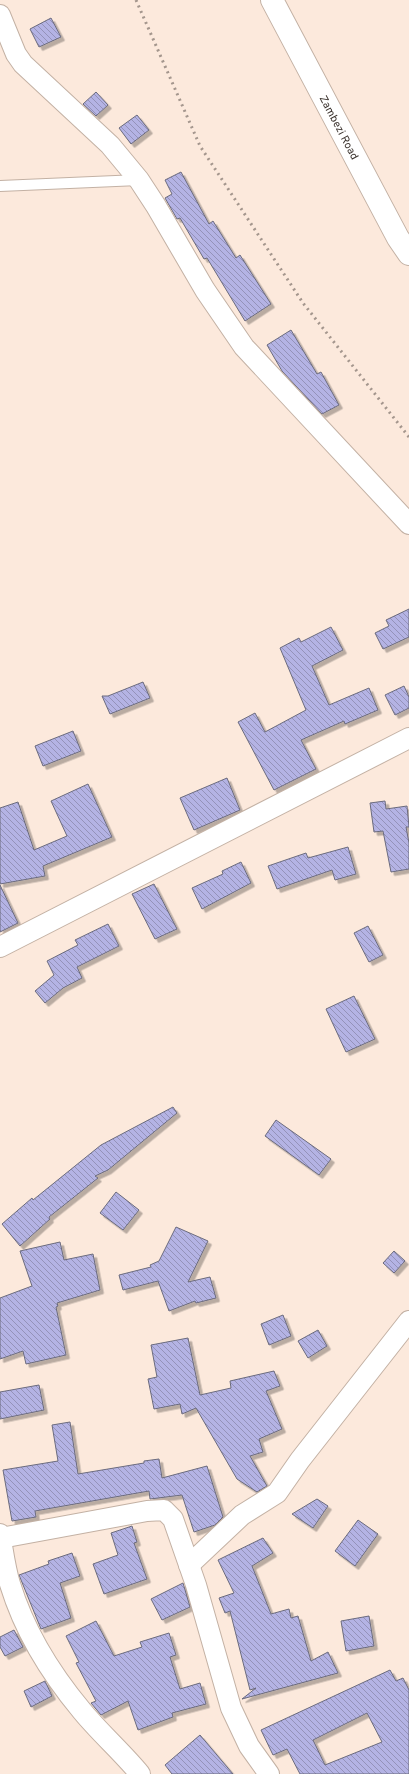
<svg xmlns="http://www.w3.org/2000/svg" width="409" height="1774" viewBox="0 0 409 1774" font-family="Overpass,sans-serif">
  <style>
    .building { fill: url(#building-back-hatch); stroke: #6b6b7d; fill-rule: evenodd; filter: url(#shadow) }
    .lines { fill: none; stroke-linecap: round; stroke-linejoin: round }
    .lane-casing { stroke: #c3b1a4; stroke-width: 12 }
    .street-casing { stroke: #c3b1a4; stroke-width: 22 }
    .secondary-casing { stroke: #c3b1a4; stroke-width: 24 }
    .lane { stroke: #fff; stroke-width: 10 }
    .street { stroke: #fff; stroke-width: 20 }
    .secondary { stroke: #fff; stroke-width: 22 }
    .rail { stroke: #a4968d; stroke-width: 3; stroke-dasharray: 2 4; stroke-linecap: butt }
    .labels { text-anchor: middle; stroke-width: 4; stroke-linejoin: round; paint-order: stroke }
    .street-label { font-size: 11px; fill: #3e3631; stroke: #fff }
  </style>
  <defs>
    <pattern id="building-back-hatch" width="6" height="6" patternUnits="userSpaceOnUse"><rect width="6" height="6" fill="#b4b3e4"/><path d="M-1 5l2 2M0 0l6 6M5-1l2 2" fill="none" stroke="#9492b9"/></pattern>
    <filter id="shadow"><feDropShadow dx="3.5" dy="3.5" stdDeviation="0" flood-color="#0004"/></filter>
  </defs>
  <rect width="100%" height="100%" fill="#fce9dc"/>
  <g class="building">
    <polygon points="51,18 61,37 39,47 30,29"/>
    <polygon points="96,92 108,105 96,116 83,104"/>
    <polygon points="137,115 149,130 131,144 119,128"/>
    <polygon points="181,172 209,224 213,221 236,258 240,255 271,304 245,321 207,258 204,259 180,218 177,219 165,198 172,194 165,180"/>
    <polygon points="291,330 317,374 321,372 339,405 322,414 282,371 267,345"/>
    <polygon points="409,609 409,637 383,649 375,633 389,626 386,620"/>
    <polygon points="331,627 343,650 312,666 329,705 369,688 378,710 345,724 344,721 301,740 316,769 274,790 238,722 255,713 265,732 306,710 280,648 299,638 301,642"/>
    <polygon points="143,682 150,698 110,714 102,696 108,696"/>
    <polygon points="404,686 409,697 409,708 395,715 385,695"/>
    <polygon points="73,731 81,751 43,766 35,746"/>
    <polygon points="227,778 240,810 194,830 180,798"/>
    <polygon points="88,784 112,837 43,866 45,876 0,884 0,808 18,802 34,850 67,836 51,801"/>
    <polygon points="385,801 386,809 407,806 409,827 406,827 409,843 409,869 391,872 383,831 374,832 370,803"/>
    <polygon points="348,847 356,874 335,880 332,870 277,889 268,866 306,853 308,858"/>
    <polygon points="241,862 251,883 202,909 192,888 223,874 222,871"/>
    <polygon points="154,884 177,929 155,939 132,894"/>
    <polygon points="0,885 18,923 0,932"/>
    <polygon points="108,924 119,946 77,967 82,978 63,988 45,1003 35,991 54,975 47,961 78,945 75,940"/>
    <polygon points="368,926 383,955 369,962 354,933"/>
    <polygon points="354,996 375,1039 346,1052 326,1009"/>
    <polygon points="173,1107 177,1113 108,1170 95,1176 98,1178 49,1217 50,1219 20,1246 2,1224 32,1198 33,1200 101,1145"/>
    <polygon points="276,1120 331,1159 319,1175 265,1136"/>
    <polygon points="116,1192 139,1210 123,1230 100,1213"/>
    <polygon points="176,1227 208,1241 188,1282 210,1277 216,1298 196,1303 195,1301 169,1311 158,1281 123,1290 119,1275 151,1267 150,1265 159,1261"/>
    <polygon points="60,1242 64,1260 93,1254 100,1290 57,1303 58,1306 56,1307 66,1355 26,1364 23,1351 0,1359 0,1298 32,1286 20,1251"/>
    <polygon points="394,1251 405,1261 394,1273 383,1263"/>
    <polygon points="283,1315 291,1336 269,1345 261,1324"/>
    <polygon points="318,1330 327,1346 308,1358 298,1341"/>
    <polygon points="188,1338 200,1395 231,1388 230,1381 274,1371 280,1386 266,1391 282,1429 259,1439 263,1452 250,1456 267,1486 257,1492 237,1479 196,1408 182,1414 180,1404 154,1409 148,1379 157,1377 151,1345"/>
    <polygon points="39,1385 44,1410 0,1419 0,1392"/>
    <polygon points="70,1422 78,1474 144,1463 144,1461 159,1459 162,1478 207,1466 223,1517 215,1525 194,1532 182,1495 150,1499 149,1491 35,1511 36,1517 12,1521 3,1470 58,1461 52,1425"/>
    <polygon points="317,1499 328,1506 313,1528 292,1514"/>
    <polygon points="358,1520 378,1534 355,1566 335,1551"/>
    <polygon points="132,1526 137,1542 134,1543 147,1579 104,1594 93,1564 118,1555 111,1533"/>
    <polygon points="263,1538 273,1553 252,1566 271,1614 289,1609 291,1618 298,1616 311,1661 328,1652 338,1673 242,1699 256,1688 250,1690 230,1611 225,1613 219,1598 234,1593 218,1560"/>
    <polygon points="72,1553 80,1576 60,1583 71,1618 41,1629 19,1575 49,1564 48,1561"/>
    <polygon points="183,1583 190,1607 162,1620 151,1599"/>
    <polygon points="369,1616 374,1646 346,1651 341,1621"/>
    <polygon points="96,1621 114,1656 142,1647 140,1642 169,1633 176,1655 170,1657 180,1689 200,1683 206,1704 172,1713 173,1717 138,1730 128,1701 101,1715 91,1703 96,1701 76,1663 79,1662 66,1636"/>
    <polygon points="14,1630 23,1647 5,1656 0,1647 0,1637"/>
    <path d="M390,1670L396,1681L403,1678L409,1690V1774H300L287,1749L273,1755L261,1730ZM367,1713L382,1742L325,1765L313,1740Z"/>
    <polygon points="45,1681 52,1696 31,1707 24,1691"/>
    <polygon points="200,1735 233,1774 172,1774 165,1765"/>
  </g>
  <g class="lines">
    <defs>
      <polyline id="lane" points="0,186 139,180"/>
      <g id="street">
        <polyline points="0,15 16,54 23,64 110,145 139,180 156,206 205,290 244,347 409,524"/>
        <polyline points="0,947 409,738"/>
        <path d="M0,1534C3,1550 5,1568 10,1584C24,1630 52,1675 82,1711C100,1733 122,1752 140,1774"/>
        <polyline points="1,1538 147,1511 164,1510 173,1519 196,1585 231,1708 249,1746 269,1774"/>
        <polyline points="189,1565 242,1515 277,1493 300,1460 409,1321"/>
      </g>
      <g id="secondary">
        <path id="s1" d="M272,0L398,238L409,254"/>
      </g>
    </defs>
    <use href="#lane" class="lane-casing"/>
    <use href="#street" class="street-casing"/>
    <use href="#secondary" class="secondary-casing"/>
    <use href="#lane" class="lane"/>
    <use href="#street" class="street"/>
    <use href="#secondary" class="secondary"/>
    <polyline class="rail" points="136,0 200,146 303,303 409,437"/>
  </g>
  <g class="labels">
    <g class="street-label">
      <text dy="4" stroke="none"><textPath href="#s1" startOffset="144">Zambezi Road</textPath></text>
    </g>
  </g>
</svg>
